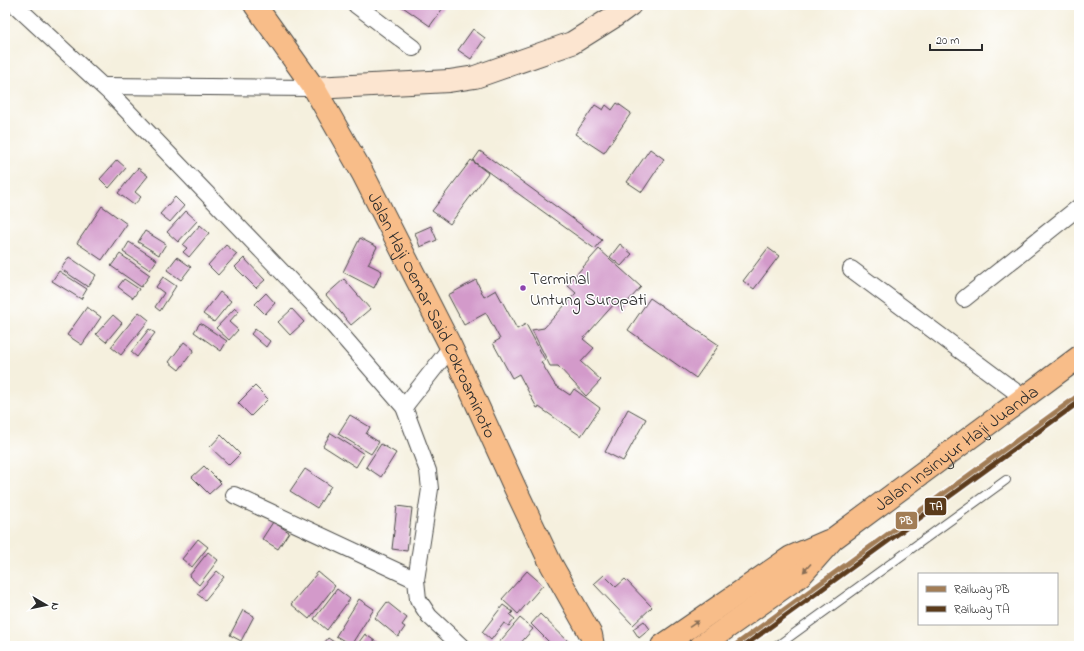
<svg xmlns="http://www.w3.org/2000/svg" width="1084" height="651" viewBox="0 0 1084 651" font-family="'Indie Flower',sans-serif">
  <style>
    .building { fill: #d39aca }
    .lines { fill: none; stroke-linecap: round; stroke-linejoin: round }
    .lane-casing { stroke: #494946; stroke-width: 10 }
    .street-casing { stroke: #494946; stroke-width: 18 }
    .secondary-casing { stroke: #494946; stroke-width: 24 }
    .highway-casing { stroke: #494946; stroke-width: 24 }
    .lane { stroke: #fff; stroke-width: 8 }
    .street { stroke: #fff; stroke-width: 16 }
    .secondary { stroke: #fce5d0; stroke-width: 22 }
    .highway { stroke: #f8bd89; stroke-width: 22 }
    .rail-1-casing { stroke: #fff; stroke-width: 8 }
    .rail-2-casing { stroke: #fff; stroke-width: 8 }
    .rail-1 { stroke: #a27d56; stroke-width: 5 }
    .rail-2 { stroke: #5b3b1b; stroke-width: 5 }
    .oneway { fill: #876d55 }
    .bus-dot { fill: #8e44ad; stroke: #fff; stroke-width: 1.5 }
    .labels { text-anchor: middle; stroke-width: 3; stroke-linejoin: round; paint-order: stroke }
    .bus-label { font-size: 17px; fill: #2b2b2b; stroke: #fff; text-anchor: start }
    .street-label { font-size: 18px; fill: #2b2b2b; stroke: #fff }
    .line-badge { stroke: #fff; stroke-width: 1.5 }
    .badge-label { font-size: 11px; text-anchor: middle; font-weight: bold; fill: #fff }
  </style>
  <rect width="100%" height="100%" fill="#fff"/>
  <filter id="ink" filterUnits="userSpaceOnUse"><feTurbulence type="fractalNoise" baseFrequency=".025" numOctaves="2"/><feDisplacementMap in="SourceGraphic" scale="8" xChannelSelector="R" yChannelSelector="G"/><feConvolveMatrix kernelMatrix="1 2 1 2 8 2 1 2 1" color-interpolation-filters="sRGB"/></filter>
  <filter id="wash" filterUnits="userSpaceOnUse"><feTurbulence type="fractalNoise" baseFrequency=".012" numOctaves="4" result="noise"/><feDisplacementMap in="SourceGraphic" scale="16" xChannelSelector="R" yChannelSelector="G"/><feGaussianBlur stdDeviation="0.9" result="paint"/><feColorMatrix in="noise" values="0 0 0 0 0 0 0 0 0 0 0 0 0 0 0 0 0 1.4 0 .05"/><feComposite in="paint" operator="in"/></filter>
  <g filter="url(#wash)">
    <rect width="100%" height="100%" fill="#f5f0de"/>
    <g id="blocks">
      <g class="building">
        <polygon points="400,5 439,5 443,8 430,26"/>
        <polygon points="473,29 485,38 471,59 458,50"/>
        <polygon points="617,103 631,113 604,153 575,134 595,105 603,110 606,105 612,110"/>
        <polygon points="650,149 664,159 642,192 627,182"/>
        <polygon points="480,151 602,240 595,249 473,161"/>
        <polygon points="117,160 126,168 109,188 100,179"/>
        <polygon points="471,160 488,173 450,224 432,211"/>
        <polygon points="138,168 148,176 135,192 141,197 134,205 118,193"/>
        <polygon points="175,197 184,206 170,222 160,214"/>
        <polygon points="102,206 127,224 102,260 77,243"/>
        <polygon points="186,211 197,221 178,242 167,232"/>
        <polygon points="200,225 209,233 189,257 183,252 187,248 183,245"/>
        <polygon points="431,226 437,240 420,247 415,233"/>
        <polygon points="145,231 166,244 159,255 138,242"/>
        <polygon points="360,238 377,247 368,264 382,271 374,288 343,272"/>
        <polygon points="129,242 157,260 150,270 123,252"/>
        <polygon points="620,244 632,254 621,266 610,257"/>
        <polygon points="226,245 237,254 218,275 208,265"/>
        <polygon points="768,248 779,256 754,289 743,281"/>
        <polygon points="599,249 641,287 621,309 615,303 583,339 594,348 581,362 601,380 586,396 558,366 550,366 532,330 544,328 576,293 567,285"/>
        <polygon points="120,254 150,275 141,287 111,266"/>
        <polygon points="69,257 96,275 88,287 61,269"/>
        <polygon points="177,257 191,267 181,280 167,270"/>
        <polygon points="244,258 265,280 256,288 235,267"/>
        <polygon points="59,271 87,289 81,299 52,281"/>
        <polygon points="163,277 176,286 160,311 155,307 164,293 156,287"/>
        <polygon points="124,279 139,289 133,298 118,287"/>
        <polygon points="344,279 370,309 351,325 326,295"/>
        <polygon points="476,280 484,297 496,290 517,329 526,324 545,360 541,362 555,385 570,395 574,389 600,408 581,436 539,407 537,408 519,374 512,378 493,343 500,339 486,313 464,325 448,295"/>
        <polygon points="220,292 231,301 214,322 203,314"/>
        <polygon points="266,293 275,303 265,314 255,304"/>
        <polygon points="650,298 719,345 696,378 628,330"/>
        <polygon points="87,307 101,317 82,345 67,335"/>
        <polygon points="235,308 239,311 229,322 238,330 229,340 216,328"/>
        <polygon points="292,309 304,322 290,335 278,322"/>
        <polygon points="139,312 149,320 121,355 111,347"/>
        <polygon points="113,315 122,323 106,342 96,334"/>
        <polygon points="200,323 227,341 221,351 194,332"/>
        <polygon points="149,329 155,333 137,357 131,352"/>
        <polygon points="255,329 270,341 266,347 251,334"/>
        <polygon points="184,342 194,350 179,370 169,362"/>
        <polygon points="255,386 268,399 251,416 238,403"/>
        <polygon points="628,409 646,419 623,461 605,452"/>
        <polygon points="350,415 370,427 366,434 379,442 371,454 338,434"/>
        <polygon points="331,433 364,454 356,467 323,446"/>
        <polygon points="221,435 240,454 229,465 210,447"/>
        <polygon points="381,444 396,453 381,477 366,467"/>
        <polygon points="204,466 221,483 209,494 192,477"/>
        <polygon points="305,469 331,486 317,508 290,491"/>
        <polygon points="397,506 412,508 407,551 392,549"/>
        <polygon points="273,522 289,532 278,549 262,539"/>
        <polygon points="198,539 208,547 192,567 182,559"/>
        <polygon points="208,552 218,560 199,585 189,576"/>
        <polygon points="217,571 224,577 205,600 197,594"/>
        <polygon points="527,571 543,585 518,614 502,599"/>
        <polygon points="318,572 335,586 309,619 291,604"/>
        <polygon points="604,575 616,587 625,579 652,607 633,625 594,584"/>
        <polygon points="337,589 350,599 327,630 314,619"/>
        <polygon points="359,599 374,609 351,645 336,636"/>
        <polygon points="387,602 407,618 402,625 405,627 398,637 375,618"/>
        <polygon points="503,605 513,612 510,615 515,619 509,626 504,623 491,640 482,632"/>
        <polygon points="243,610 254,616 241,641 230,635"/>
        <polygon points="540,614 572,645 571,646 553,646 531,624"/>
        <polygon points="520,618 533,629 518,646 496,646"/>
        <polygon points="644,621 650,629 639,638 633,629"/>
        <polygon points="365,634 382,646 356,646"/>
        <polygon points="328,638 340,646 322,646"/>
      </g>
    </g>
  </g>
  <g filter="url(#ink)">
    <use href="#blocks" fill-opacity="0" stroke="#494946" stroke-width="1"/>
    <g class="lines">
      <defs>
        <polyline id="lane" points="777,646 1006,480"/>
        <g id="street">
          <polyline points="15,5 111,94 333,325 404,407 428,471 430,489 416,580 418,599 429,616 461,646"/>
          <polyline points="356,5 413,48"/>
          <polyline points="103,86 314,88"/>
          <polyline points="851,269 1024,398"/>
          <polyline points="964,299 1079,207"/>
          <polyline points="404,407 451,347"/>
          <polyline points="234,495 416,580"/>
        </g>
        <polyline id="secondary" points="314,88 449,81 475,77 572,43 615,16 630,5"/>
        <g id="highway">
          <path id="s1" d="M255,5L314,88L363,174L451,347L515,488L551,564L591,635L593,646"/>
          <polyline points="662,646 791,557 828,541"/>
          <path id="s2" d="M701,646L797,578L803,573L833,539L1079,357"/>
        </g>
      </defs>
      <use href="#lane" class="lane-casing"/>
      <use href="#street" class="street-casing"/>
      <use href="#secondary" class="secondary-casing"/>
      <use href="#highway" class="highway-casing"/>
      <use href="#lane" class="lane"/>
      <use href="#street" class="street"/>
      <use href="#secondary" class="secondary"/>
      <use href="#highway" class="highway"/>
      <defs>
        <polyline id="rail-1" points="734,646 1079,395"/>
        <polyline id="rail-2" points="744,646 1079,402"/>
      </defs>
      <use href="#rail-1" class="rail-1-casing"/>
      <use href="#rail-2" class="rail-2-casing"/>
      <use href="#rail-1" class="rail-1"/>
      <use href="#rail-2" class="rail-2"/>
    </g>
    <defs><path id="oneway-solid" d="M-6-.8H1V-3.2L6.5 0L1 3.2V.8H-6Z"/></defs>
    <g class="oneway">
      <use href="#oneway-solid" transform="translate(807 568) rotate(132)"/>
      <use href="#oneway-solid" transform="translate(694 624) rotate(-34)"/>
    </g>
  </g>
  <circle class="bus-dot" cx="523" cy="288" r="3.5"/>
  <g class="labels">
    <g class="bus-label">
      <text x="530" y="284">Terminal<tspan x="530" dy="21">Untung Suropati</tspan></text>
    </g>
    <g class="street-label">
      <text dy="6" stroke="none"><textPath href="#s1" startOffset="358">Jalan Haji Oemar Said Cokroaminoto</textPath></text>
      <text dy="6" stroke="none"><textPath href="#s2" startOffset="324">Jalan Insinyur Haji Juanda</textPath></text>
    </g>
  </g>
  <g class="line-badge">
    <rect x="924" y="497" width="23" height="19" rx="4" fill="#5b3b1b"/>
    <rect x="895" y="511" width="23" height="19" rx="4" fill="#a27d56"/>
  </g>
  <g class="badge-label">
    <text x="936" y="510">TA</text>
    <text x="906" y="524">PB</text>
  </g>
  <rect width="1084" height="651" fill="none" stroke="#fff" stroke-width="20"/>
  <rect x="918" y="573" width="140" height="52" fill="#ffffff" stroke="#aaaaaa"/>
  <rect x="926" y="586" width="20" height="6" fill="#a27d56" stroke="#aaaaaa"/>
  <text x="954" y="593" font-size="12" fill="#2b2b2b">Railway PB</text>
  <rect x="926" y="606" width="20" height="6" fill="#5b3b1b" stroke="#aaaaaa"/>
  <text x="954" y="613" font-size="12" fill="#2b2b2b">Railway TA</text>
  <g transform="translate(46 605) rotate(99)" stroke="#ffffff" stroke-width="3" paint-order="stroke">
  <path d="M0-3L7 15L0 10L-7 15Z" fill="#2b2b2b"/>
  <text y="-6" font-size="11" font-weight="bold" text-anchor="middle" fill="#2b2b2b">N</text>
  </g>
  <path d="M930 44v6h52v-6" fill="none" stroke="#2b2b2b" stroke-width="2"/>
  <text x="936" y="44" font-size="12" fill="#2b2b2b" stroke="#ffffff" stroke-width="3" paint-order="stroke">20 m</text>
</svg>
